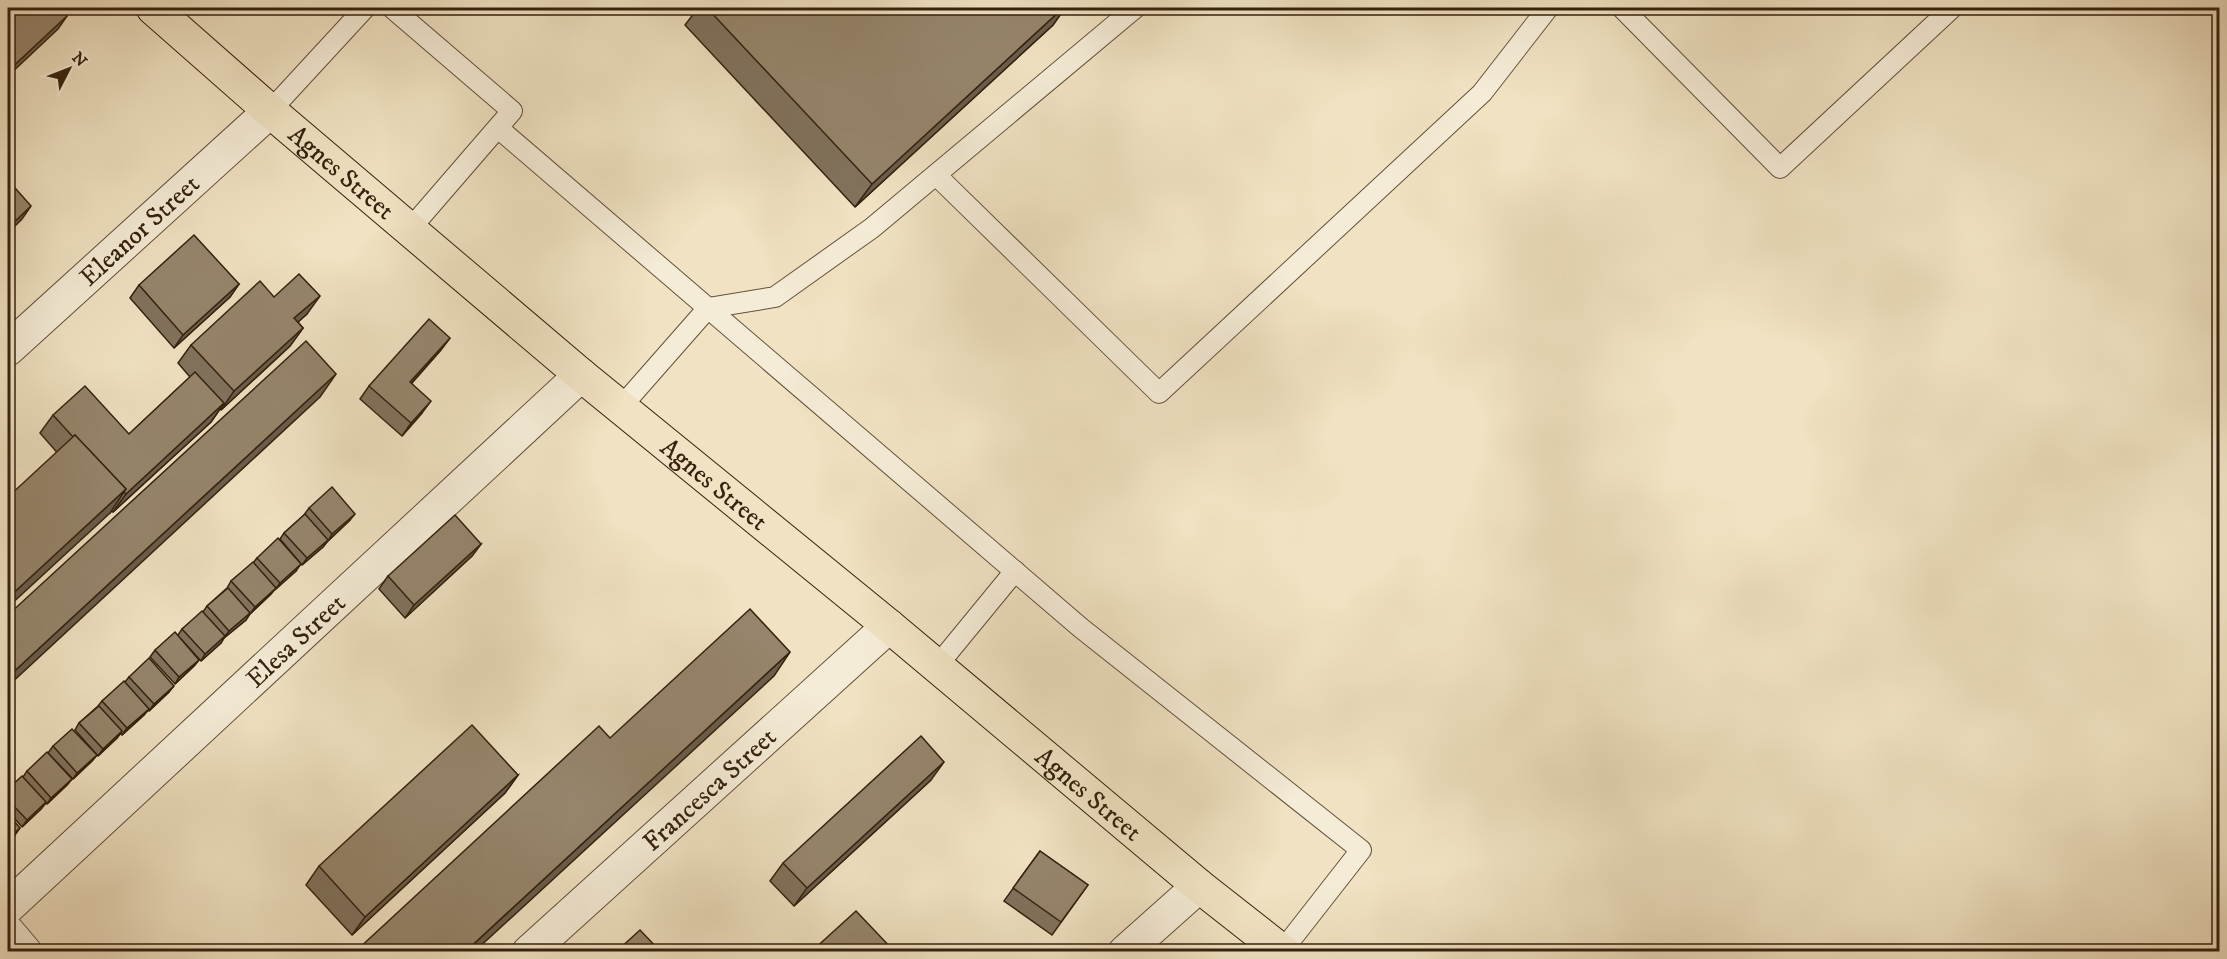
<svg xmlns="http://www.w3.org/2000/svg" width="2227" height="959" viewBox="0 0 2227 959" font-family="'IM FELL DW Pica',serif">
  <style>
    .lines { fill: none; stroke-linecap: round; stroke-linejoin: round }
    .service-casing { stroke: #63513b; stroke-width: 22 }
    .minor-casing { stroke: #63513b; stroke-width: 35 }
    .primary-casing { stroke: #34210e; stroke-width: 35 }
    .service { stroke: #f5ecd7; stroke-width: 20 }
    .minor { stroke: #f5ecd7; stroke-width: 33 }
    .primary { stroke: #f0e2c2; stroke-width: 33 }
    .wall { fill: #81725d; stroke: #34210e; stroke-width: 1.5 }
    .shaded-wall { fill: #695d4c; stroke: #34210e; stroke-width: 1.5 }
    .building { fill: #96856c; stroke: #34210e; stroke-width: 1.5 }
    .labels { text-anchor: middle; stroke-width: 5; stroke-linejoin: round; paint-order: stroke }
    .street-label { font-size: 26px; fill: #34210e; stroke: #f5ecd7 }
  </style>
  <rect width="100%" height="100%" fill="#f0e2c2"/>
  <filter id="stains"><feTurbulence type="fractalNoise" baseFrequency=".00333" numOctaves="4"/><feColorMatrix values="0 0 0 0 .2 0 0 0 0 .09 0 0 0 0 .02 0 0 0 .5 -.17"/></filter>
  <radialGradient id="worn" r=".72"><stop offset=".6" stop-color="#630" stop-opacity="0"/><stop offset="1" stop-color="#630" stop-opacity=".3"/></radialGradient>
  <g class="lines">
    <defs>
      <g id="service">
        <polyline points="392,8 512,111 410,229"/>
        <polyline points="1622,8 1780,168 1952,8"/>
        <polyline points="270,111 365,8"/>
        <polyline points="498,128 1081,628 1361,850 1282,951"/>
        <polyline points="936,175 1159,393 1482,93 1548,8"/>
        <polyline points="621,407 708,308 775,297 872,228 1135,8"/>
        <polyline points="937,666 1015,571"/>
      </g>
      <g id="minor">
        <path id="s1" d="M8,349L270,111"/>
        <path id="s2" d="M8,907L581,375"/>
        <polyline points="8,932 25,952"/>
        <path id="s3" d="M529,952L889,626"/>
        <polyline points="1125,952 1199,886"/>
      </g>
      <g id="primary">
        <path id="s4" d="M153,8L270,111L581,375L889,626L1199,886L1283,952"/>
      </g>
    </defs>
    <use href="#service" class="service-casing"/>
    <use href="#minor" class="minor-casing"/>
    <use href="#primary" class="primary-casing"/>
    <use href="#service" class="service"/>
    <use href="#minor" class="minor"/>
    <use href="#primary" class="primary"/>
  </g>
  <g class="wall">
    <polygon points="698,8 1065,8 1053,25 855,207 685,25"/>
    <polygon points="239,284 230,297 174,348 130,298 139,285"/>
    <polygon points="274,297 307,314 298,322 303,328 290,346 221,410 220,409 211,422 113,512 111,511 110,513 40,433 53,415 129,434 190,377 178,363 191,345"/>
    <polygon points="450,338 440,351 412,383 422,413 402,436 360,399 369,386"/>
    <polygon points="309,508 350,520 328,541 323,547 302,565 280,539 284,533 304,515"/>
    <polygon points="481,544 472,556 405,618 379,589 388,576"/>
    <polygon points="257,558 296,571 275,589 271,594 250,614 246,620 224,638 221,643 201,661 181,639 199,660 194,666 175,684 150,657 155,650 178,635 182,629 203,612 207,606 227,588 231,581 253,563"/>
    <polygon points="129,677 169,692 149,711 148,710 144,715 122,735 121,733 117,738 98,756 75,730 79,723 98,706 102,701 125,682"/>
    <polygon points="53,746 97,755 92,761 73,779 48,753"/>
    <polygon points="27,771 72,779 67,785 47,804 46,803 41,809 22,827 8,811 8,789 23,777"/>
    <polygon points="518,775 505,793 352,935 306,885 319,866"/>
    <polygon points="931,780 794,906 770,881 783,863"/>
    <polygon points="1040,851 1088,885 1052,935 1004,901"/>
  </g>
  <g class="shaded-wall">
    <polygon points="1063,8 1065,8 1053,25 855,207 872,184"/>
    <polygon points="67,16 58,29 8,76 8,71"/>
    <polygon points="31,206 22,219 8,233 8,228"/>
    <polygon points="239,284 230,297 174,348 183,335"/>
    <polygon points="320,296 307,314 281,337 294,318"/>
    <polygon points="303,328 290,346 221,410 234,391"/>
    <polygon points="450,338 440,351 401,395 410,382"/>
    <polygon points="336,374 320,397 8,686 8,677"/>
    <polygon points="431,401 422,413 402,436 411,423"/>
    <polygon points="224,403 211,422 113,512 126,494"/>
    <polygon points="126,489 110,513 8,607 8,598"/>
    <polygon points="355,514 350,520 328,541 332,534"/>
    <polygon points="328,540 323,547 302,565 307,558"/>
    <polygon points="481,544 472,556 405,618 414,605"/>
    <polygon points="301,564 296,571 275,590 280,583"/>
    <polygon points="276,588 271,594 250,614 255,607"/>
    <polygon points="250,613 246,620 224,638 229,631"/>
    <polygon points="225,636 221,643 201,661 205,654"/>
    <polygon points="790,652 774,676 475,951 466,951"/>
    <polygon points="199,660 194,666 175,684 179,677"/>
    <polygon points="174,686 169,692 149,711 154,704"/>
    <polygon points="149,709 144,715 122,735 127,728"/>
    <polygon points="122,731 117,738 98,756 103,749"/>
    <polygon points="97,755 92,761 73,779 77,773"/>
    <polygon points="944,762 931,780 794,906 807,888"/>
    <polygon points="518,775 505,793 352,935 365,917"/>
    <polygon points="72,779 67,785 47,804 51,798"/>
    <polygon points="46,802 41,809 22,827 27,820"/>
    <polygon points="20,828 15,835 8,842 8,839"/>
  </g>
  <g class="building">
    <polygon points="8,8 59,8 67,16 8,71"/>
    <polygon points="707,8 1063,8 872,184"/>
    <polygon points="8,180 31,206 8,228"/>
    <polygon points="194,235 239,284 183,335 139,285"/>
    <polygon points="299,274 320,296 294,318 303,328 234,391 191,345 260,281 274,297"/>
    <polygon points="429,319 450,338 410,382 431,401 411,423 369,386"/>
    <polygon points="306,341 336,374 8,677 8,615"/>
    <polygon points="195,372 224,403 126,494 124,492 126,489 75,435 73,437 53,415 85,386 129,434"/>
    <polygon points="75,435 126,489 8,598 8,497"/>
    <polygon points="332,487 355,514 332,534 309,508"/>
    <polygon points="305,514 328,540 307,558 284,533"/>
    <polygon points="455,515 481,544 414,605 388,576"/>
    <polygon points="278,538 301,564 280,583 257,558"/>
    <polygon points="253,562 276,588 255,607 231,581"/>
    <polygon points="228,588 250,613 229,631 207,606"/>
    <polygon points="750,609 790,652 466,951 356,951 599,726 610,738"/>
    <polygon points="202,611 225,636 205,654 182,629"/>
    <polygon points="175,632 199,660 179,677 155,650"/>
    <polygon points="149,658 174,686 154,704 129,677"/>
    <polygon points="124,681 149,709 127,728 102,701"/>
    <polygon points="99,706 122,731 103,749 79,723"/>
    <polygon points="472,725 518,775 365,917 319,866"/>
    <polygon points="72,729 97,755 77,773 53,746"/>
    <polygon points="921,736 944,762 807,888 783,863"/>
    <polygon points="47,752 72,779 51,798 27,771"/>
    <polygon points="22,776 46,802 27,820 8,800 8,789"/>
    <polygon points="8,814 20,828 8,839"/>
    <polygon points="1040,851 1088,885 1061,922 1013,888"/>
    <polygon points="856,911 894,951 812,951"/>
    <polygon points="640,930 660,951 617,951"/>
  </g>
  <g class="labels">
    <g class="street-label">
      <text dy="9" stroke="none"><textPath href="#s4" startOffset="250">Agnes Street</textPath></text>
      <text dy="9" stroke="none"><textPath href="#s1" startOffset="177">Eleanor Street</textPath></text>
      <text dy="9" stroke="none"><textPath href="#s4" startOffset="736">Agnes Street</textPath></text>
      <text dy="9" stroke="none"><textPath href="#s2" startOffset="392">Elesa Street</textPath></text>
      <text dy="9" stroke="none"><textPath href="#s3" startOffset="243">Francesca Street</textPath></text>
      <text dy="9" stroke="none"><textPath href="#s4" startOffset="1222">Agnes Street</textPath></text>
    </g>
  </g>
  <rect width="2227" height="959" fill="none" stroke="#f0e2c2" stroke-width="30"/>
  <rect x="9" y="9" width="2209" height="941" fill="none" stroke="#34210e" stroke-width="3"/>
  <rect x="15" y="15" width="2197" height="929" fill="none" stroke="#34210e" stroke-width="1.5"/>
  <g transform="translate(69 69) rotate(48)" stroke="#f5ecd7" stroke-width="4.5" paint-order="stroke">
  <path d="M0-4.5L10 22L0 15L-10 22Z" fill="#34210e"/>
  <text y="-9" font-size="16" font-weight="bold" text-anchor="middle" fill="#34210e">N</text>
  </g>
  <rect width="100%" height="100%" filter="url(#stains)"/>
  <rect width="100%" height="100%" fill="url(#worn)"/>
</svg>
